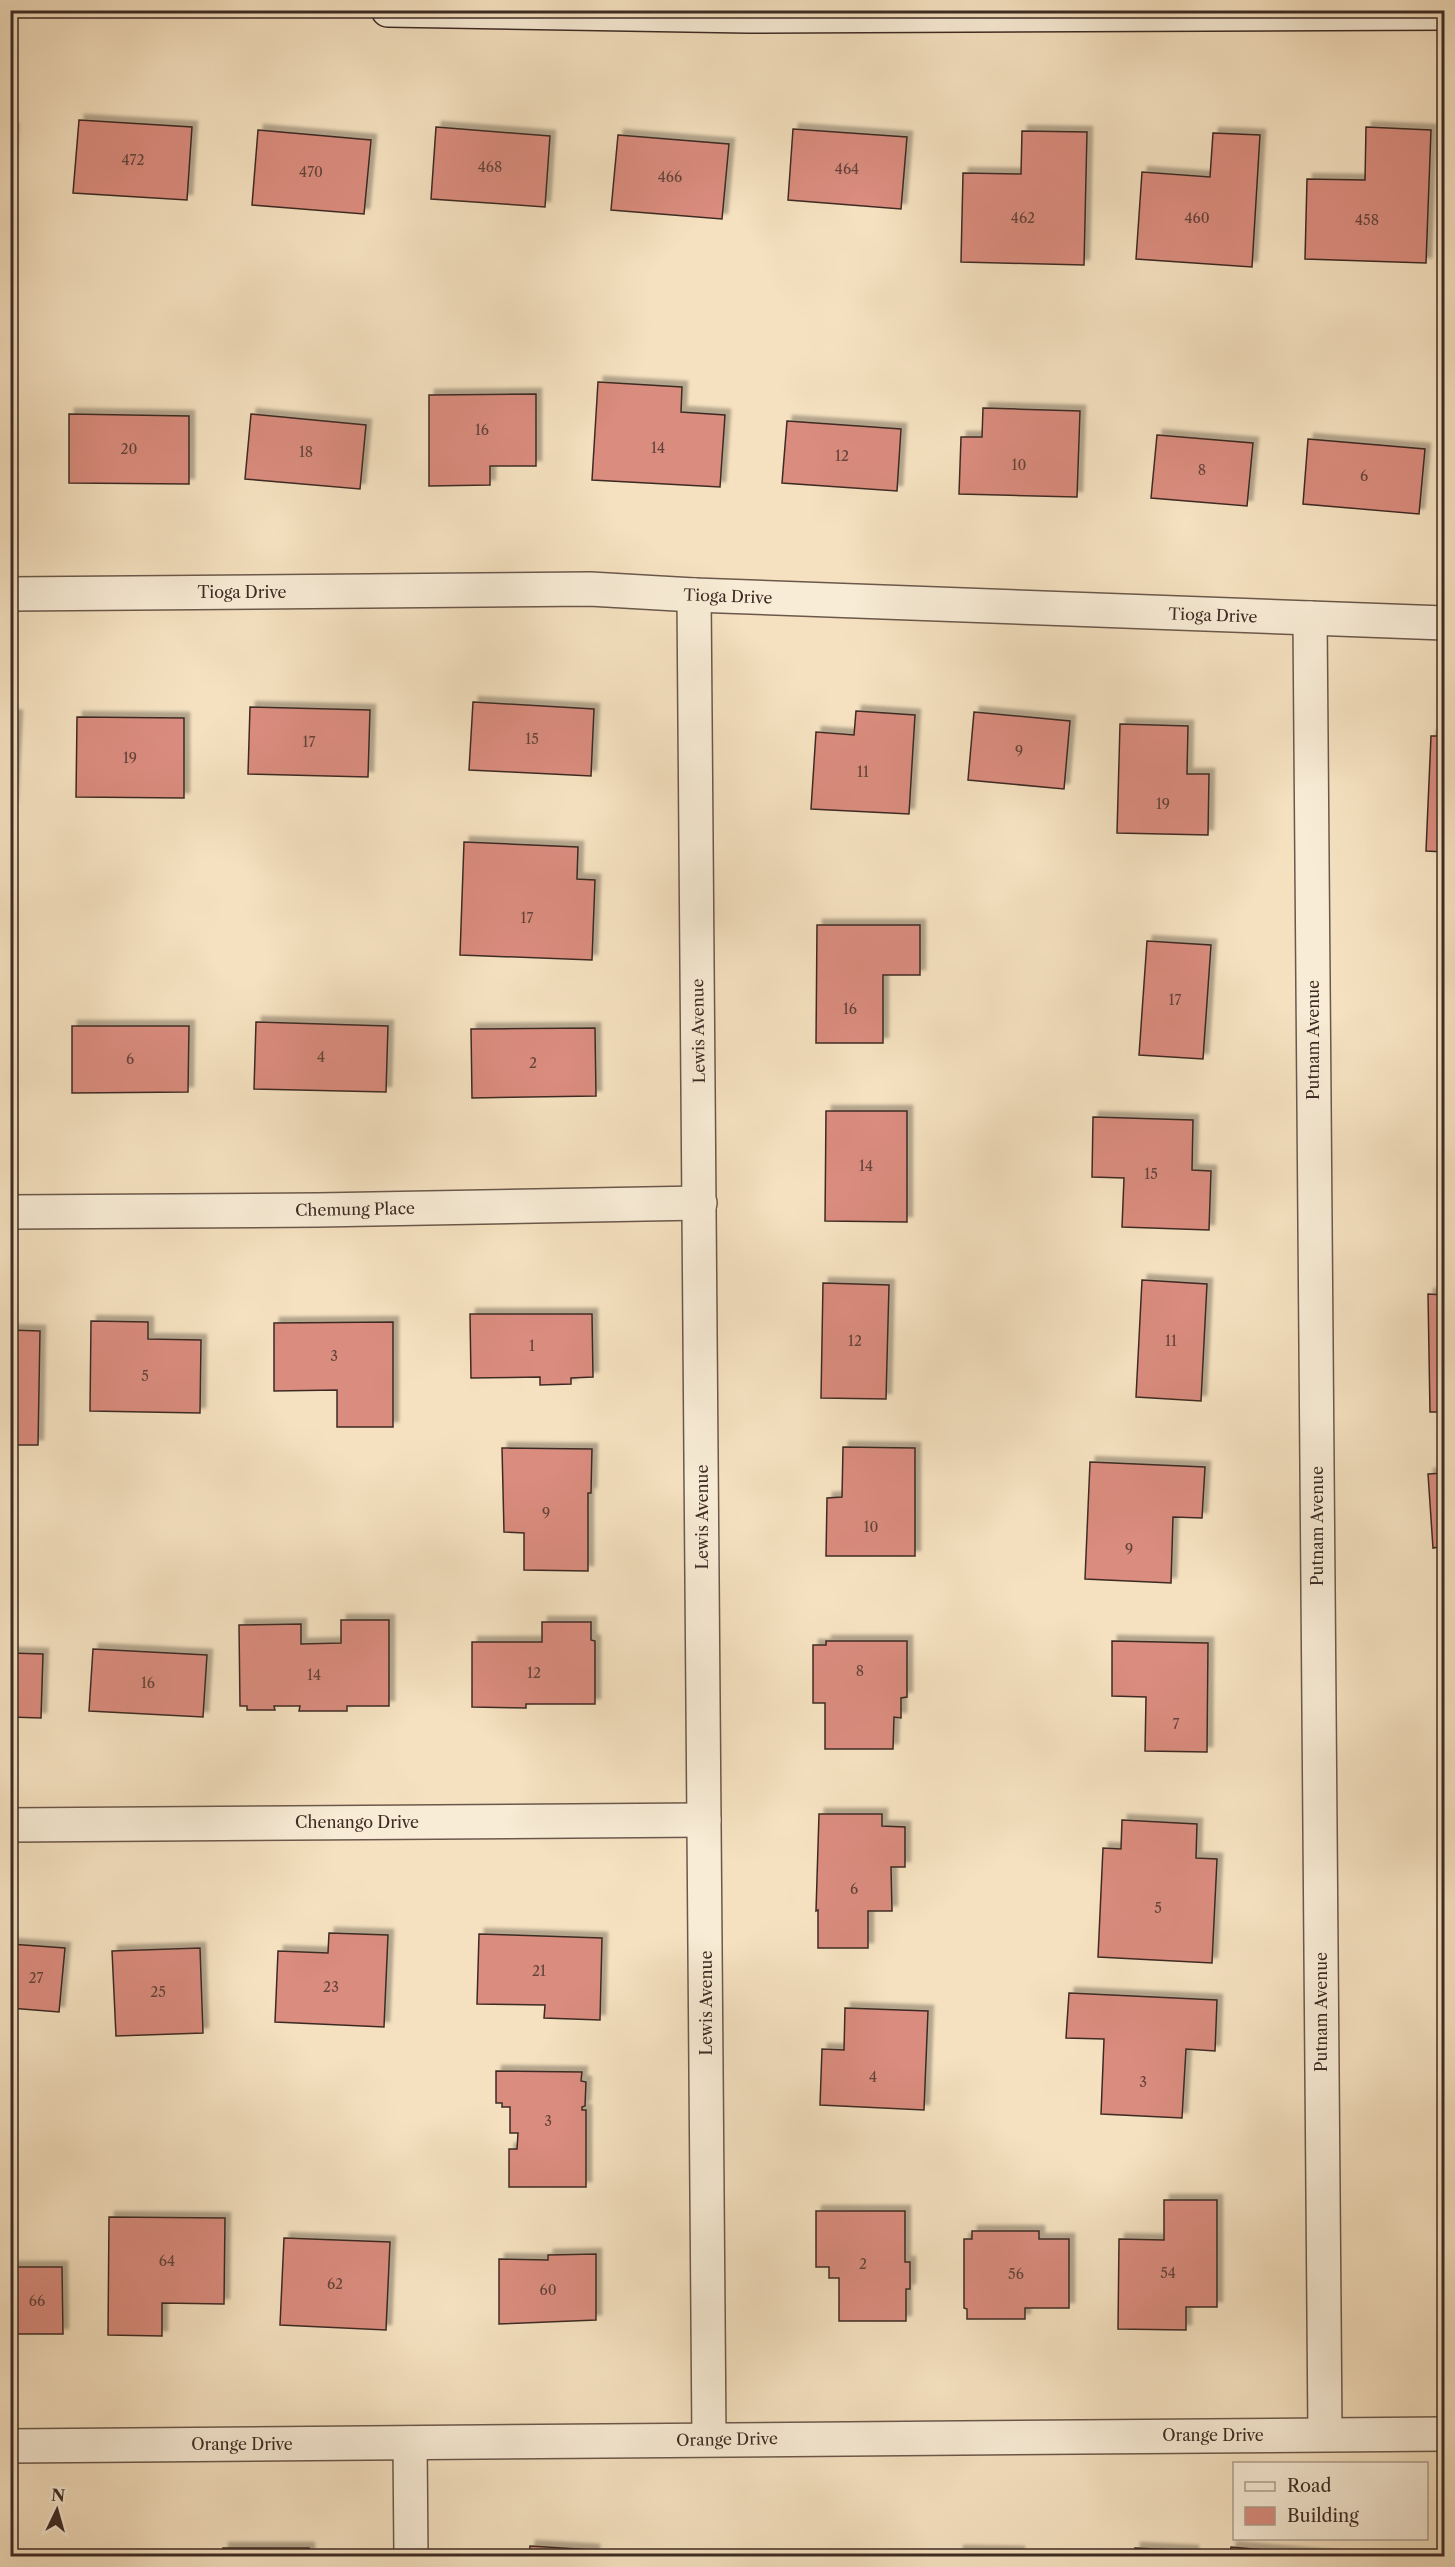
<svg xmlns="http://www.w3.org/2000/svg" width="1455" height="2567" viewBox="0 0 1455 2567" font-family="'Libre Caslon Text',serif">
  <style>
    .building { fill: #da8c7e; stroke: #3d2b24; stroke-width: 1.5; filter: url(#shadow) }
    .lines { fill: none; stroke-linecap: round; stroke-linejoin: round }
    .street-casing { stroke: #6b584b; stroke-width: 36 }
    .secondary-casing { stroke: #3d2b24; stroke-width: 36 }
    .street { stroke: #f8ecd6; stroke-width: 33 }
    .secondary { stroke: #f8ecd6; stroke-width: 33 }
    .labels { text-anchor: middle; stroke-width: 5; stroke-linejoin: round; paint-order: stroke }
    .number-label { font-size: 14px; fill: #64433a }
    .street-label { font-size: 16px; fill: #3d2b24; stroke: #f8ecd6 }
  </style>
  <defs>
    <filter id="shadow"><feDropShadow dx="5.5" dy="-5.5" stdDeviation="1.5" flood-color="#0004"/></filter>
  </defs>
  <rect width="100%" height="100%" fill="#f5e1c0"/>
  <filter id="stains"><feTurbulence type="fractalNoise" baseFrequency=".00333" numOctaves="4"/><feColorMatrix values="0 0 0 0 .2 0 0 0 0 .09 0 0 0 0 .02 0 0 0 .5 -.17"/></filter>
  <radialGradient id="worn" r=".72"><stop offset=".6" stop-color="#630" stop-opacity="0"/><stop offset="1" stop-color="#630" stop-opacity=".3"/></radialGradient>
  <g class="building">
    <polygon points="79,120 192,127 187,200 73,193"/>
    <polygon points="436,127 550,136 545,207 431,199"/>
    <polygon points="1366,127 1431,130 1426,263 1305,259 1307,179 1365,180"/>
    <polygon points="10,129 13,129 10,172"/>
    <polygon points="793,129 907,137 901,209 788,200"/>
    <polygon points="258,130 371,140 364,214 252,205"/>
    <polygon points="1022,131 1087,132 1084,265 961,262 963,173 1021,174"/>
    <polygon points="1213,133 1260,135 1252,267 1136,259 1142,172 1210,177"/>
    <polygon points="618,135 729,144 722,219 611,210"/>
    <polygon points="598,382 682,387 681,412 725,415 720,487 592,480"/>
    <polygon points="536,394 536,466 490,466 490,485 429,486 429,395"/>
    <polygon points="983,408 1080,411 1077,497 959,494 961,437 982,437"/>
    <polygon points="69,414 189,416 189,484 69,483"/>
    <polygon points="251,414 366,425 360,489 245,479"/>
    <polygon points="787,421 901,429 897,491 782,483"/>
    <polygon points="1157,435 1253,443 1247,506 1151,498"/>
    <polygon points="1308,439 1425,449 1419,514 1303,504"/>
    <polygon points="473,702 594,709 591,776 469,770"/>
    <polygon points="250,707 370,710 368,777 248,774"/>
    <polygon points="856,711 915,715 909,814 811,809 816,732 854,735"/>
    <polygon points="974,712 1070,721 1064,789 968,780"/>
    <polygon points="10,715 17,716 12,807 10,807"/>
    <polygon points="77,717 184,718 184,798 76,797"/>
    <polygon points="1120,724 1188,726 1187,774 1209,774 1208,835 1117,833"/>
    <polygon points="1431,736 1444,736 1444,852 1426,851"/>
    <polygon points="464,842 578,847 577,879 595,880 592,960 460,955"/>
    <polygon points="817,925 920,925 920,975 883,975 883,1043 816,1043"/>
    <polygon points="1147,941 1211,945 1203,1059 1139,1055"/>
    <polygon points="1438,974 1444,974 1444,1095 1441,1095"/>
    <polygon points="256,1022 388,1026 386,1092 254,1089"/>
    <polygon points="72,1026 189,1026 188,1092 72,1093"/>
    <polygon points="595,1028 596,1096 472,1098 471,1029"/>
    <polygon points="826,1111 907,1111 907,1222 825,1221"/>
    <polygon points="1093,1117 1193,1120 1192,1170 1211,1171 1209,1230 1122,1227 1124,1178 1092,1177"/>
    <polygon points="1441,1136 1444,1136 1444,1186 1438,1186"/>
    <polygon points="1142,1280 1207,1284 1201,1401 1136,1397"/>
    <polygon points="823,1283 889,1285 886,1399 821,1398"/>
    <polygon points="1428,1294 1444,1295 1444,1412 1430,1412"/>
    <polygon points="470,1314 592,1314 593,1377 571,1378 571,1384 540,1385 540,1377 471,1378"/>
    <polygon points="91,1321 148,1322 148,1339 201,1340 200,1413 90,1411"/>
    <polygon points="393,1322 393,1427 337,1427 337,1390 274,1391 274,1323"/>
    <polygon points="10,1330 40,1331 38,1445 10,1445"/>
    <polygon points="843,1447 915,1448 915,1556 826,1556 827,1498 842,1497"/>
    <polygon points="502,1448 592,1449 591,1493 588,1493 588,1571 524,1570 524,1533 504,1532"/>
    <polygon points="1090,1462 1205,1467 1202,1518 1173,1517 1171,1583 1085,1579"/>
    <polygon points="1444,1473 1444,1591 1442,1591 1439,1547 1433,1548 1428,1474"/>
    <polygon points="341,1620 389,1620 389,1706 347,1706 347,1711 299,1711 300,1706 274,1706 275,1710 247,1710 247,1706 240,1706 239,1625 301,1624 301,1644 341,1643"/>
    <polygon points="542,1622 591,1622 591,1640 595,1641 595,1704 526,1704 526,1708 472,1707 472,1642 542,1642"/>
    <polygon points="826,1641 907,1641 907,1697 901,1698 901,1718 894,1717 893,1749 825,1749 825,1703 813,1703 813,1645 826,1645"/>
    <polygon points="1112,1641 1208,1643 1207,1752 1145,1751 1146,1697 1112,1696"/>
    <polygon points="93,1649 207,1655 203,1717 89,1711"/>
    <polygon points="10,1653 43,1654 41,1718 10,1717"/>
    <polygon points="819,1814 882,1814 882,1826 905,1827 905,1867 891,1867 892,1911 868,1911 868,1948 818,1948 818,1910 816,1911"/>
    <polygon points="1122,1820 1197,1824 1196,1858 1217,1859 1212,1963 1098,1957 1103,1848 1121,1849"/>
    <polygon points="329,1933 388,1935 384,2027 275,2022 278,1951 328,1953"/>
    <polygon points="479,1934 602,1938 600,2020 544,2018 545,2005 477,2004"/>
    <polygon points="10,1944 65,1948 59,2012 10,2008"/>
    <polygon points="200,1948 203,2033 116,2036 112,1951"/>
    <polygon points="1069,1993 1217,2000 1215,2051 1186,2049 1182,2118 1101,2114 1104,2039 1066,2038"/>
    <polygon points="1444,1993 1444,2127 1441,2127"/>
    <polygon points="845,2008 928,2011 924,2110 820,2105 822,2049 844,2050"/>
    <polygon points="496,2071 582,2072 581,2081 586,2082 585,2106 582,2107 582,2110 586,2110 586,2187 509,2187 509,2149 517,2149 518,2133 510,2133 510,2107 502,2107 502,2103 496,2103"/>
    <polygon points="1164,2200 1217,2200 1217,2307 1186,2307 1186,2330 1118,2329 1119,2239 1164,2240"/>
    <polygon points="816,2211 905,2211 905,2262 910,2262 910,2289 906,2289 906,2321 839,2321 839,2278 829,2278 829,2267 816,2267"/>
    <polygon points="1443,2214 1444,2214 1444,2324 1442,2324"/>
    <polygon points="109,2217 225,2218 224,2304 162,2303 162,2336 108,2335"/>
    <polygon points="972,2231 1039,2231 1039,2239 1069,2239 1069,2308 1025,2308 1025,2319 967,2319 967,2309 964,2308 964,2239 972,2239"/>
    <polygon points="284,2238 390,2242 386,2330 280,2325"/>
    <polygon points="596,2254 596,2320 499,2324 499,2259 548,2260 548,2255"/>
    <polygon points="10,2267 62,2267 63,2334 10,2334"/>
    <polygon points="530,2546 594,2550 594,2556 529,2556"/>
    <polygon points="1231,2547 1333,2556 1230,2556"/>
    <rect x="223" y="2548" width="86" height="8"/>
    <polygon points="1135,2548 1193,2551 1193,2556 1135,2556"/>
    <polygon points="958,2551 1019,2552 1019,2556 958,2556"/>
  </g>
  <g class="lines">
    <defs>
      <g id="street">
        <polyline points="10,594 590,589 694,595 1444,623"/>
        <polyline points="694,595 709,2439"/>
        <polyline points="1310,618 1325,2434"/>
        <polyline points="10,1212 318,1210 700,1203"/>
        <polyline points="10,1825 704,1820"/>
        <polyline points="410,2443 411,2556"/>
        <polyline points="10,2446 1444,2434"/>
      </g>
      <polyline id="secondary" points="388,10 748,16 1444,13"/>
    </defs>
    <use href="#street" class="street-casing"/>
    <use href="#secondary" class="secondary-casing"/>
    <use href="#street" class="street"/>
    <use href="#secondary" class="secondary"/>
  </g>
  <g class="labels">
    <g class="number-label">
      <text x="133" y="165">472</text>
      <text x="490" y="172">468</text>
      <text x="847" y="174">464</text>
      <text x="311" y="177">470</text>
      <text x="670" y="182">466</text>
      <text x="1023" y="223">462</text>
      <text x="1197" y="223">460</text>
      <text x="1367" y="225">458</text>
      <text x="482" y="435">16</text>
      <text x="658" y="453">14</text>
      <text x="129" y="454">20</text>
      <text x="306" y="457">18</text>
      <text x="842" y="461">12</text>
      <text x="1019" y="470">10</text>
      <text x="1202" y="475">8</text>
      <text x="1364" y="481">6</text>
      <text x="532" y="744">15</text>
      <text x="309" y="747">17</text>
      <text x="1019" y="756">9</text>
      <text x="130" y="763">19</text>
      <text x="863" y="777">11</text>
      <text x="1163" y="809">19</text>
      <text x="527" y="923">17</text>
      <text x="1175" y="1005">17</text>
      <text x="850" y="1014">16</text>
      <text x="321" y="1062">4</text>
      <text x="130" y="1064">6</text>
      <text x="533" y="1068">2</text>
      <text x="866" y="1171">14</text>
      <text x="1151" y="1179">15</text>
      <text x="855" y="1346">12</text>
      <text x="1171" y="1346">11</text>
      <text x="532" y="1351">1</text>
      <text x="334" y="1361">3</text>
      <text x="145" y="1381">5</text>
      <text x="546" y="1518">9</text>
      <text x="871" y="1532">10</text>
      <text x="1129" y="1554">9</text>
      <text x="860" y="1676">8</text>
      <text x="534" y="1678">12</text>
      <text x="314" y="1680">14</text>
      <text x="148" y="1688">16</text>
      <text x="1176" y="1729">7</text>
      <text x="854" y="1894">6</text>
      <text x="1158" y="1913">5</text>
      <text x="539" y="1976">21</text>
      <text x="36" y="1983">27</text>
      <text x="331" y="1992">23</text>
      <text x="158" y="1997">25</text>
      <text x="873" y="2082">4</text>
      <text x="1143" y="2087">3</text>
      <text x="548" y="2126">3</text>
      <text x="167" y="2266">64</text>
      <text x="863" y="2269">2</text>
      <text x="1168" y="2278">54</text>
      <text x="1016" y="2279">56</text>
      <text x="335" y="2289">62</text>
      <text x="548" y="2295">60</text>
      <text x="37" y="2306">66</text>
    </g>
    <g class="street-label">
      <text x="242" y="598">Tioga Drive</text>
      <text transform="translate(728 596) rotate(2)" y="6">Tioga Drive</text>
      <text transform="translate(1213 615) rotate(2)" y="6">Tioga Drive</text>
      <text transform="translate(698 1031) rotate(-91)" y="6">Lewis Avenue</text>
      <text transform="translate(1313 1040) rotate(-90)" y="6">Putnam Avenue</text>
      <text transform="translate(355 1209) rotate(-1)" y="6">Chemung Place</text>
      <text transform="translate(702 1517) rotate(-90)" y="6">Lewis Avenue</text>
      <text transform="translate(1317 1526) rotate(-90)" y="6">Putnam Avenue</text>
      <text x="357" y="1828">Chenango Drive</text>
      <text transform="translate(706 2003) rotate(-90)" y="6">Lewis Avenue</text>
      <text transform="translate(1321 2012) rotate(-90)" y="6">Putnam Avenue</text>
      <text x="1213" y="2441">Orange Drive</text>
      <text transform="translate(727 2439) rotate(-1)" y="6">Orange Drive</text>
      <text x="242" y="2450">Orange Drive</text>
    </g>
  </g>
  <rect width="1455" height="2567" fill="none" stroke="#f5e1c0" stroke-width="36"/>
  <rect x="12" y="12" width="1431" height="2543" fill="none" stroke="#3d2b24" stroke-width="3"/>
  <rect x="18" y="18" width="1419" height="2531" fill="none" stroke="#3d2b24" stroke-width="1.5"/>
  <rect x="1233" y="2462" width="195" height="78" fill="#f8ecd6" stroke="#ad9f8f" stroke-width="1.5"/>
  <rect x="1245" y="2482" width="30" height="9" fill="#f8ecd6" stroke="#ad9f8f" stroke-width="1.5"/>
  <text x="1287" y="2492" font-size="18" fill="#3d2b24">Road</text>
  <rect x="1245" y="2507" width="30" height="18" fill="#da8c7e" stroke="#ad9f8f" stroke-width="1.5"/>
  <text x="1287" y="2522" font-size="18" fill="#3d2b24">Building</text>
  <g transform="translate(57 2510) rotate(5)" stroke="#f8ecd6" stroke-width="4.5" paint-order="stroke">
  <path d="M0-4.5L10 22L0 15L-10 22Z" fill="#3d2b24"/>
  <text y="-9" font-size="16" font-weight="bold" text-anchor="middle" fill="#3d2b24">N</text>
  </g>
  <rect width="100%" height="100%" filter="url(#stains)"/>
  <rect width="100%" height="100%" fill="url(#worn)"/>
</svg>
